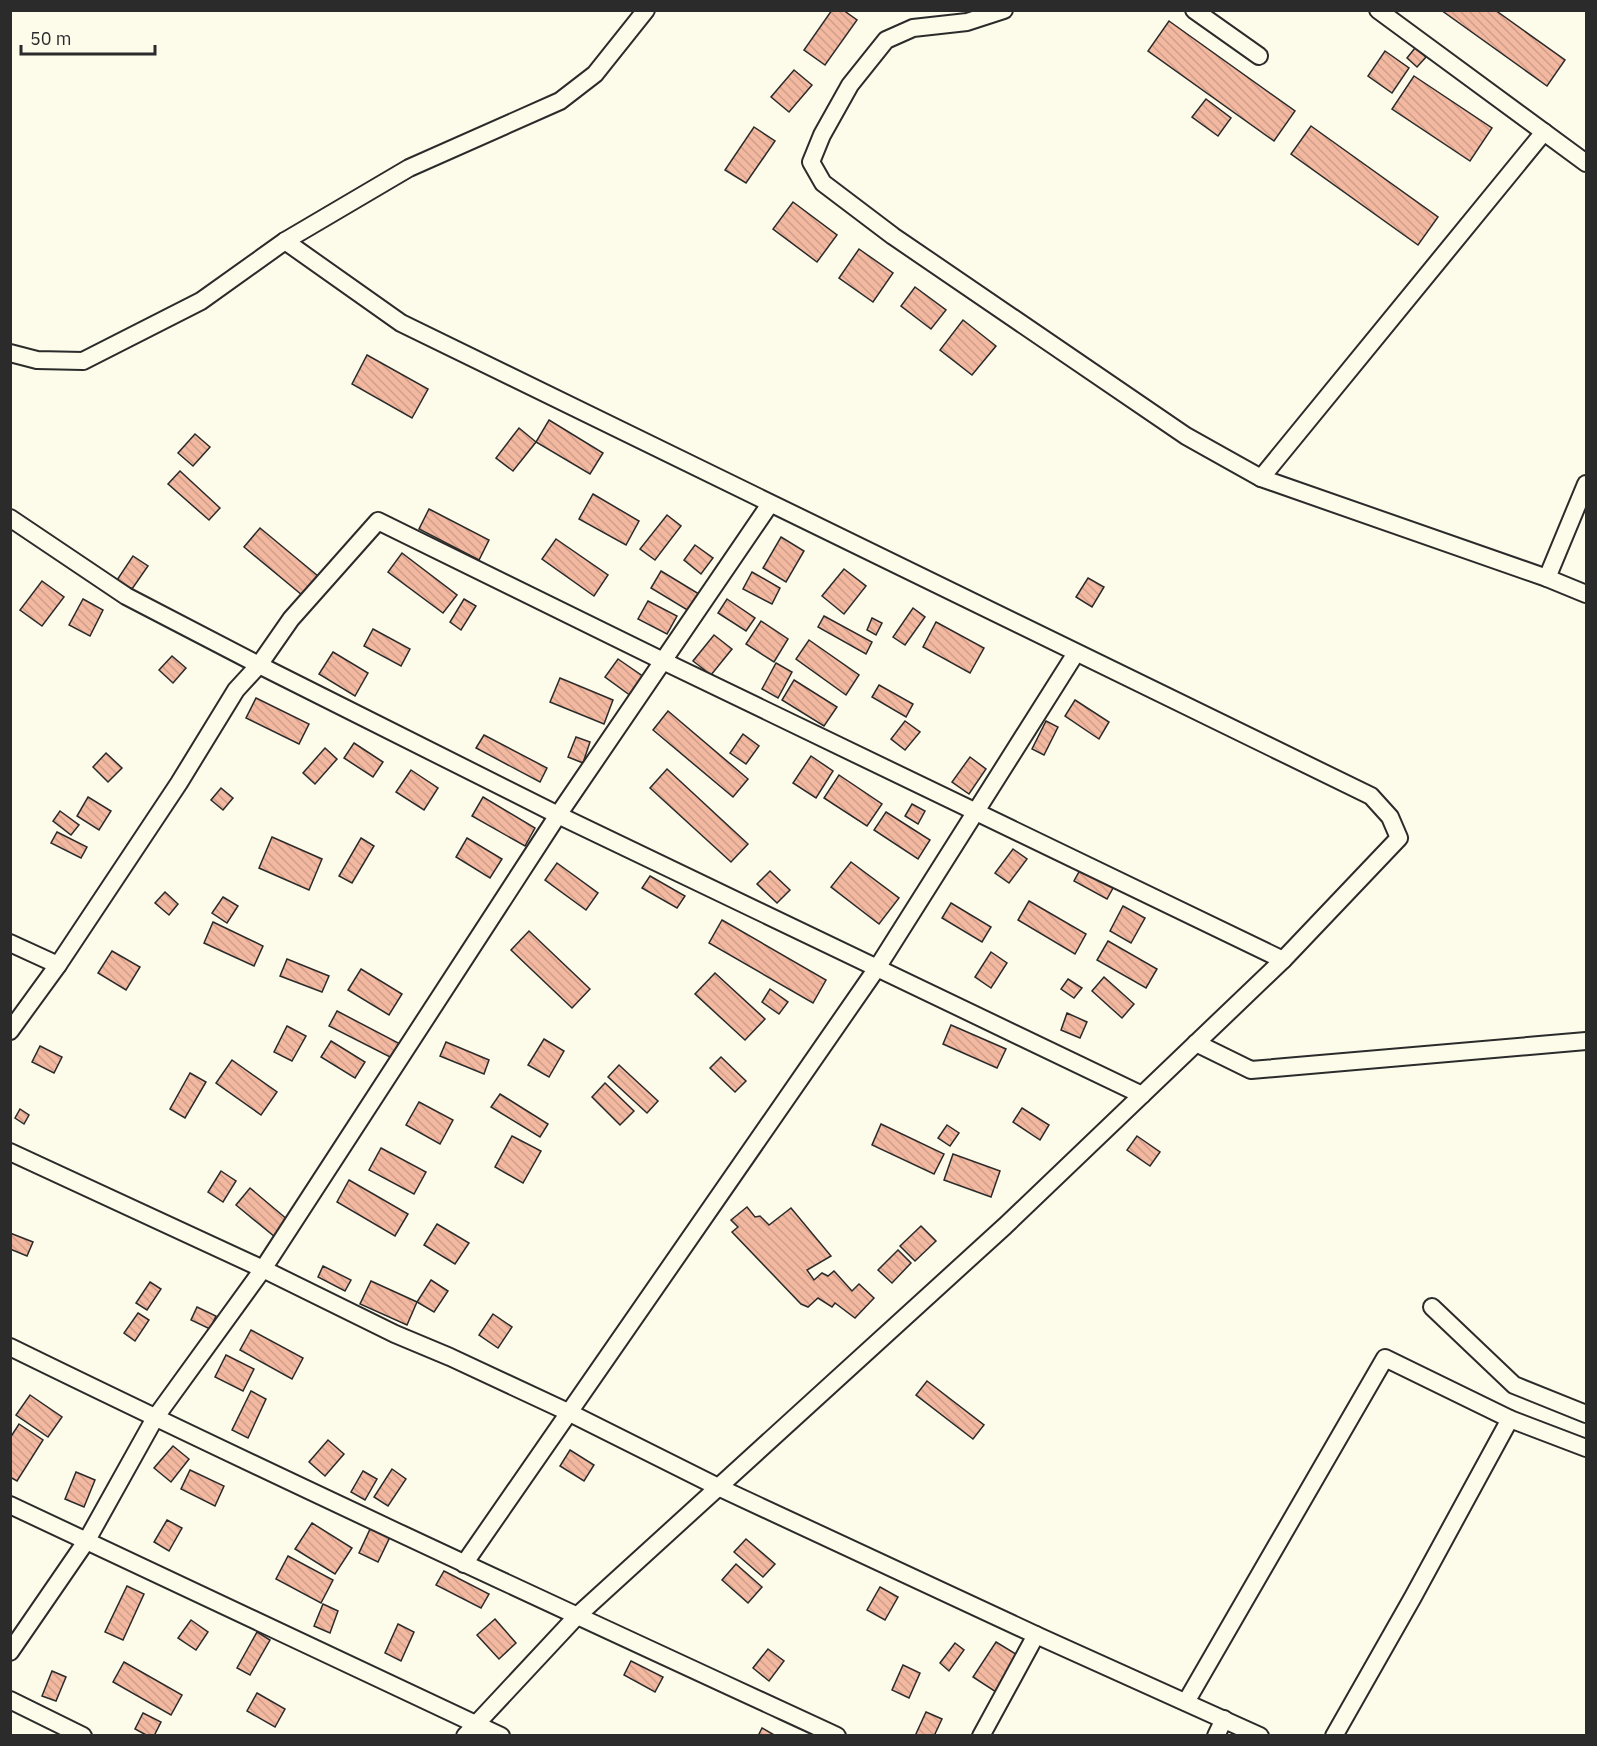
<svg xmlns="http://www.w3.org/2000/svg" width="1597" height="1746" viewBox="0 0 1597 1746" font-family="'IBM Plex Sans',sans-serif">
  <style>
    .building { fill: url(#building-back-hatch); stroke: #2b2b2b; stroke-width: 1.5 }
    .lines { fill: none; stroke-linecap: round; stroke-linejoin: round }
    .minor-casing { stroke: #2b2b2b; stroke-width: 20 }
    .minor { stroke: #fdfbea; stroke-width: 16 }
  </style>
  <defs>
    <pattern id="building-back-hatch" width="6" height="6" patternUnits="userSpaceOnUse" patternTransform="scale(1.5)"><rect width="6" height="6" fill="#f2b8a0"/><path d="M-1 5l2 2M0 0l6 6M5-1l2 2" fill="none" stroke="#d09e8a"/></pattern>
  </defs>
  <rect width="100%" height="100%" fill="#fdfbea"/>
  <g class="building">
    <polygon points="832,10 843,10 857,20 825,65 804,50"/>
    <polygon points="1441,10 1495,10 1565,60 1547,86"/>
    <polygon points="1169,21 1295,111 1274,141 1148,51"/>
    <polygon points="1415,48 1426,57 1417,67 1407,58"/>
    <polygon points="1385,51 1409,68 1392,93 1368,76"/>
    <polygon points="794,70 812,85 789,112 771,97"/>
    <polygon points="1414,76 1492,128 1470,161 1392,109"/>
    <polygon points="1206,99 1231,118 1218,136 1192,117"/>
    <polygon points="1311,126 1438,217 1418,245 1291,154"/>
    <polygon points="754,127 775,141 746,183 725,170"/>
    <polygon points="793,202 837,235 817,262 773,229"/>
    <polygon points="859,249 893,273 873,302 839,278"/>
    <polygon points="915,287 946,310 931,329 901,306"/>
    <polygon points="963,320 996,346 972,375 940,350"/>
    <polygon points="367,355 428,389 412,418 352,384"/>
    <polygon points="549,420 603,453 590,474 536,442"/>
    <polygon points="519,428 536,442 513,471 496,458"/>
    <polygon points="195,434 210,447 193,466 178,453"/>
    <polygon points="180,471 220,508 209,520 168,484"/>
    <polygon points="593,494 639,521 626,545 579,519"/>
    <polygon points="429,509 489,540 479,560 419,529"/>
    <polygon points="667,515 681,526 655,560 640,549"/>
    <polygon points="260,528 318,576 302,595 244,547"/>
    <polygon points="781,537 804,551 786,582 763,568"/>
    <polygon points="556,539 608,575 594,596 542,559"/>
    <polygon points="695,545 713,558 701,574 684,560"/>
    <polygon points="402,553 457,595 443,613 388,572"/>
    <polygon points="133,556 148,566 132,589 117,580"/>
    <polygon points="844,569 866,586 844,614 822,596"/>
    <polygon points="661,571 699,594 689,611 651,588"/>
    <polygon points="752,572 780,588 772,604 743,589"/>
    <polygon points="1088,578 1104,587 1092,607 1076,597"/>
    <polygon points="42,581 64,597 42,626 20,610"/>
    <polygon points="83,599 103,610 90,636 69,625"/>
    <polygon points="464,599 476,606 461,630 450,622"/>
    <polygon points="727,599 755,618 746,631 718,613"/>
    <polygon points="648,601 677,616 667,634 638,619"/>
    <polygon points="913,608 925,617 905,645 893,637"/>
    <polygon points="824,616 872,642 866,654 818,627"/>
    <polygon points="872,618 882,623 876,635 867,630"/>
    <polygon points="761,621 788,639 774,662 746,644"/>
    <polygon points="936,622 984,648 970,673 923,647"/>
    <polygon points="373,629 410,649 401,666 364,646"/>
    <polygon points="714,635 732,649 711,675 693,661"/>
    <polygon points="809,640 859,675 846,695 796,659"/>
    <polygon points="333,652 368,673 355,696 319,674"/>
    <polygon points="172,656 186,668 173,683 159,670"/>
    <polygon points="618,659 644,677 631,696 605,677"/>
    <polygon points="776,663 792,672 778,698 762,689"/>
    <polygon points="560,678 613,700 604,724 550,702"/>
    <polygon points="794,680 837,707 824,726 782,700"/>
    <polygon points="879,685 913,704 906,717 872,697"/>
    <polygon points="256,698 309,724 299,744 246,718"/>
    <polygon points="1075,700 1109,722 1099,739 1065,716"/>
    <polygon points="668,711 748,779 733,797 653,730"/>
    <polygon points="905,721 920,732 905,750 891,739"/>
    <polygon points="1046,721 1058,727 1044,755 1032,749"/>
    <polygon points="743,734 759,746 746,764 730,753"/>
    <polygon points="484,735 547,768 540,782 476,748"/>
    <polygon points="576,737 590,742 583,763 568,757"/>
    <polygon points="354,743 383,762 373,777 344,758"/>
    <polygon points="325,748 337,759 315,784 303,773"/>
    <polygon points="106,753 122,768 108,782 93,767"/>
    <polygon points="811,756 833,771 816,798 793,783"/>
    <polygon points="970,757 986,769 969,794 952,782"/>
    <polygon points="667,769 748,844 731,862 650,788"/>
    <polygon points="411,770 438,788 424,810 396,792"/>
    <polygon points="839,775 882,804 867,826 824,798"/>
    <polygon points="221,788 233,798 223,810 211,800"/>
    <polygon points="88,797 111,811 99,830 77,816"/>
    <polygon points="483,797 535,828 525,846 472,816"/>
    <polygon points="912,804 925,811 918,824 905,816"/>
    <polygon points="60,811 79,825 71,835 53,821"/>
    <polygon points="886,812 930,840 918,859 874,830"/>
    <polygon points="57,832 87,847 81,858 51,843"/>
    <polygon points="272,837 322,859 309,890 259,868"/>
    <polygon points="361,838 374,846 352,883 339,876"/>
    <polygon points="467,838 502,859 490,878 456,857"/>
    <polygon points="1013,849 1027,859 1009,883 995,873"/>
    <polygon points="851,862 899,898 879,924 831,887"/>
    <polygon points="557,863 598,893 586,910 545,880"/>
    <polygon points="1080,870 1113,888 1107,899 1074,881"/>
    <polygon points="770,871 790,890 777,903 757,884"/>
    <polygon points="650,876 685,896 677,908 642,888"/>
    <polygon points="165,892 178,904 169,915 155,903"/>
    <polygon points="223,897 238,906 227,923 212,913"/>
    <polygon points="1029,901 1086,934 1075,954 1018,920"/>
    <polygon points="951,903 991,927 982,942 942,918"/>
    <polygon points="1123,906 1145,918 1131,943 1110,931"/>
    <polygon points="722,920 826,980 813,1003 709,943"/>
    <polygon points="213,922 263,946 254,966 204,943"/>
    <polygon points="529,931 590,989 572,1008 511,950"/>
    <polygon points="1108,941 1157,969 1146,988 1097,960"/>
    <polygon points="112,951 140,967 126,990 98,973"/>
    <polygon points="991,952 1007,963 991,988 975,977"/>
    <polygon points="287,959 329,976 322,992 280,976"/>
    <polygon points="361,969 402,994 389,1015 348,990"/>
    <polygon points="715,973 765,1019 745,1040 695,994"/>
    <polygon points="1104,977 1134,1004 1122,1018 1092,991"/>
    <polygon points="1068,979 1082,988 1074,998 1061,989"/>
    <polygon points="770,989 788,1002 779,1014 762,1002"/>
    <polygon points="337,1011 404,1046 396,1060 329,1026"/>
    <polygon points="1067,1013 1087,1022 1080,1038 1061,1030"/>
    <polygon points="951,1025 1006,1049 997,1068 943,1044"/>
    <polygon points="287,1026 306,1036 292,1061 274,1052"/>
    <polygon points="544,1039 564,1051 549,1077 528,1065"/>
    <polygon points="331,1041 365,1062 355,1078 321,1057"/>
    <polygon points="446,1042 489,1060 484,1074 440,1056"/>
    <polygon points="40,1046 62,1057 54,1073 32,1062"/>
    <polygon points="721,1057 746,1081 735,1092 710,1068"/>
    <polygon points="232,1060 277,1092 261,1115 216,1083"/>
    <polygon points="619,1065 658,1101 647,1113 608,1077"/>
    <polygon points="190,1073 206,1082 185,1118 170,1109"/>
    <polygon points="605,1083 634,1111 620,1125 592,1097"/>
    <polygon points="500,1094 548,1124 540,1137 491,1107"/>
    <polygon points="419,1102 453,1120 440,1144 406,1125"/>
    <polygon points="1022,1108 1049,1125 1040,1140 1013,1122"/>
    <polygon points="20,1109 29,1115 24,1124 15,1118"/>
    <polygon points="881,1124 944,1154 934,1174 872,1145"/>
    <polygon points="947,1125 959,1133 950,1146 938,1138"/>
    <polygon points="512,1136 541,1151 523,1183 495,1167"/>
    <polygon points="1137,1136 1160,1152 1150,1166 1127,1150"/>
    <polygon points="381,1148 426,1172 414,1194 369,1170"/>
    <polygon points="953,1154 1000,1171 991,1197 944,1180"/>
    <polygon points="221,1171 236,1181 223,1202 208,1192"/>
    <polygon points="349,1180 408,1214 395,1236 337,1202"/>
    <polygon points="250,1188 288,1220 275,1237 236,1205"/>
    <polygon points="747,1207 755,1217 760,1216 769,1225 791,1208 831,1256 807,1270 814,1280 822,1273 828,1276 834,1271 852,1291 859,1284 874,1298 855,1318 835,1303 832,1307 818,1298 808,1307 801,1304 732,1232 738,1227 731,1220"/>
    <polygon points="437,1224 469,1243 455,1264 424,1245"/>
    <polygon points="921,1226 936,1241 915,1261 900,1246"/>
    <polygon points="10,1233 33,1242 27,1256 10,1249"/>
    <polygon points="898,1250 911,1263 892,1283 878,1270"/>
    <polygon points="323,1266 351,1280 345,1291 318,1277"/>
    <polygon points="431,1280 448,1291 434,1312 417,1302"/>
    <polygon points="371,1281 417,1302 407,1325 360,1304"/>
    <polygon points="150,1282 161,1289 147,1310 136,1303"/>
    <polygon points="197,1307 216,1316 210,1329 191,1320"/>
    <polygon points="138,1313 149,1320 135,1341 124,1333"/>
    <polygon points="493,1314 512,1327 498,1348 479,1335"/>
    <polygon points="251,1330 303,1358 292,1379 240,1350"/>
    <polygon points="226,1355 254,1369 243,1391 215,1377"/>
    <polygon points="927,1381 984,1425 973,1439 916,1395"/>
    <polygon points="251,1391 266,1399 248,1438 232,1430"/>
    <polygon points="30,1395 62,1417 48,1437 16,1415"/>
    <polygon points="19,1424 43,1440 17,1481 10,1477 10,1438"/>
    <polygon points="328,1440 344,1454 325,1476 309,1462"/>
    <polygon points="173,1446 189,1459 171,1482 154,1468"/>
    <polygon points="570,1450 594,1465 584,1481 560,1466"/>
    <polygon points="392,1469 406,1479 388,1506 374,1497"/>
    <polygon points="190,1470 224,1486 215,1506 181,1489"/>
    <polygon points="363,1471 377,1479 365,1500 351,1492"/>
    <polygon points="76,1472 95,1480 84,1507 65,1499"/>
    <polygon points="167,1520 182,1528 169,1551 154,1542"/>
    <polygon points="312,1523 352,1548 335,1574 295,1549"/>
    <polygon points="371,1527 390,1537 378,1562 359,1553"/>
    <polygon points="746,1539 775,1564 763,1577 734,1552"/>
    <polygon points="288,1556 333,1580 321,1603 276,1579"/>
    <polygon points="736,1564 762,1587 748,1603 722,1580"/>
    <polygon points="444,1571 489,1594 481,1608 436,1585"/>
    <polygon points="127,1586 144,1594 123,1640 105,1632"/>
    <polygon points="880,1587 898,1597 885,1620 867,1610"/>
    <polygon points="323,1604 338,1611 330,1633 314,1626"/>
    <polygon points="495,1619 516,1643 499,1659 477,1635"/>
    <polygon points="191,1620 208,1632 196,1650 178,1638"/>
    <polygon points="398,1624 414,1632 401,1661 385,1653"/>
    <polygon points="257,1632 270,1640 250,1675 237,1668"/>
    <polygon points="996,1642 1019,1656 996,1692 973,1677"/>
    <polygon points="955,1643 964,1650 949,1671 940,1663"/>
    <polygon points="768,1649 784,1661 769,1681 753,1668"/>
    <polygon points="631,1661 663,1677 655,1692 624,1675"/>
    <polygon points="124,1662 182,1695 171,1715 113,1682"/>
    <polygon points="903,1665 920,1673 909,1698 892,1690"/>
    <polygon points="52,1671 66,1677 56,1701 42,1696"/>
    <polygon points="257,1693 285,1709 275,1727 247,1711"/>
    <polygon points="926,1712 942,1719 934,1736 915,1736"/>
    <polygon points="143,1713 161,1722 154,1736 148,1736 135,1729"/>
    <polygon points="762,1728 776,1736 758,1736"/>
  </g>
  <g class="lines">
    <defs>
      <g id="minor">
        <polyline points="1004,10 967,22 913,28 886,40 850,85 822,135 811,162 823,183 893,236 1186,436 1261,478 1547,578 1586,594"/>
        <polyline points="1194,10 1259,56"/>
        <polyline points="1378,10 1586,163"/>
        <polyline points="285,241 401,323 1371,796 1390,817 1399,838 1283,960 1005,1226 577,1616 465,1736"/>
        <polyline points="10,353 37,360 83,361 201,301 285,241 409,168 560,101 595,74 646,10"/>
        <polyline points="1261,478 1544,132"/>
        <polyline points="10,518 126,596 259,665 558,815 1142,1095"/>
        <polyline points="1547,578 1586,484"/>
        <polyline points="10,943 58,965"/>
        <polyline points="10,1031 58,965 179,783 236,690 259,665 291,619 378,521 663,661 1283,960"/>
        <polyline points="1196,1043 1251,1070 1586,1041"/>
        <polyline points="10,1152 263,1269 395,1334 450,1357 570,1413 718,1487 1036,1635 981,1736"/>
        <polyline points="1432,1307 1514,1385 1586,1414"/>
        <path d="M10,1347C284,1481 560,1608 837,1736"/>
        <polyline points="10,1505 501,1736"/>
        <polyline points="464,1564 877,968 1076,653"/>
        <polyline points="1036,1635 1260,1736"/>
        <polyline points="10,1652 87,1540 155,1418 263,1269 558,815 770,504"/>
        <polyline points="10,1700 83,1736"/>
        <polyline points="1186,1702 1385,1358 1510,1419 1586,1448"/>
        <polyline points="1216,1736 1224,1719"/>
        <polyline points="1334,1736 1413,1597 1510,1419"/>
      </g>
    </defs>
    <use href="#minor" class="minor-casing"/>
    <use href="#minor" class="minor"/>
  </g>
  <rect width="1597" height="1746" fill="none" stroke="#2b2b2b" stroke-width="24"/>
  <path d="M21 45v9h134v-9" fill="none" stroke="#2b2b2b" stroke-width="3"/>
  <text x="30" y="45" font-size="18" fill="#2b2b2b" stroke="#fdfbea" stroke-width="4.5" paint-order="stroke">50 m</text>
</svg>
